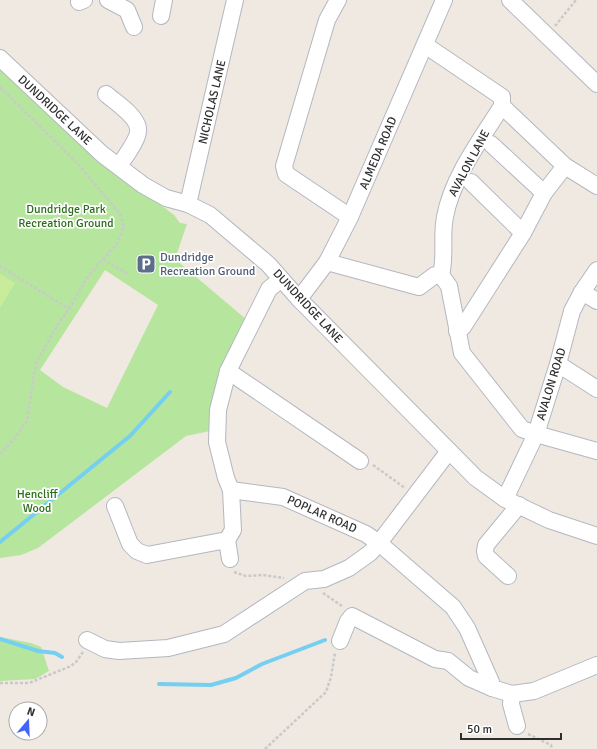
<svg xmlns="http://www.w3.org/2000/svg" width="597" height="749" viewBox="0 0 597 749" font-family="Signika,sans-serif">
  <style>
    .green { fill: #b6e59e; fill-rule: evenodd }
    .pitch { fill: #c9ec9a }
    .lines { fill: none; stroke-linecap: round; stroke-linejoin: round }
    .stream { stroke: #75cff0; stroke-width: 4 }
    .minor-casing { stroke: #b4b7c1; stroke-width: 18 }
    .path { stroke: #c9c9c9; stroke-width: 2.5; stroke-dasharray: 3 2; stroke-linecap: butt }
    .minor { stroke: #fff; stroke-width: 16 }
    .labels { text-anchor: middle; stroke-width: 3.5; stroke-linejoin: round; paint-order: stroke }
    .street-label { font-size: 12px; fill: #2e2e2e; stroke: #fff }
    .park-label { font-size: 12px; fill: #2c6e1b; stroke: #fff }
    .service-label { font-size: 12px; fill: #4e5e75; stroke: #fff; text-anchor: start }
  </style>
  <rect width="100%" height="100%" fill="#efe9e1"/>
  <g class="green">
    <path d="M0,69L107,164L174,215L180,223L187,224L175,259L248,321L210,431L186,436L38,548L21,555L0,558ZM105,270L158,305L107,408L63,387L40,370Z"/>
    <polygon points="0,637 31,643 41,647 49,671 35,679 0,681"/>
  </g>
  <polygon class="pitch" points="0,274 15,283 0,308"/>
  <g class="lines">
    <g class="stream">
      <polyline points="0,542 130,436 170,392"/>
      <polyline points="0,639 38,651 55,653 62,657"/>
      <polyline points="159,684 211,685 236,678 262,664 325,640"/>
    </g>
    <defs>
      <g id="minor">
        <polyline points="108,0 127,10 134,27"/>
        <polyline points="338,0 327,20 284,166 286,174 350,217"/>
        <polyline points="510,0 597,84"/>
        <polyline points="79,2 84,0"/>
        <polyline points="161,16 164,0"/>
        <path d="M425,45L502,97V106C481,139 452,178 445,217C441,236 446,256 441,275L449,286L462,353L522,429L536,434L597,451"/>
        <polyline points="0,58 102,154 143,185 166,198 188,204 210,215 268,264 299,299 476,478 505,499 549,520 597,536"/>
        <path d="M106,94C115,102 136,115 138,128C140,138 124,158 119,166"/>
        <polyline points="502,106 565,166 597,186"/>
        <polyline points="491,144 544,193"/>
        <polyline points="471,182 523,233"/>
        <polyline points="188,204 235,0"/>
        <polyline points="327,262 419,287 435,275 441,275"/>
        <polyline points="582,292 597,301"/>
        <polyline points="299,299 327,262 350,217 444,0"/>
        <polyline points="457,331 463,327 523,233 544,193 565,166"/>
        <polyline points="558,364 597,389"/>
        <polyline points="228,371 360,461"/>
        <polyline points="231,490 283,497 366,534 379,543 453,607 467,628 491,682 492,688"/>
        <polyline points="505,499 536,434 558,364 572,311 582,292 597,270"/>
        <polyline points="115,506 130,544 137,551 147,555 227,540 233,530 231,490 226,478 217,442 218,410 228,371 269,289 281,279"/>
        <polyline points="227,540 230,559"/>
        <polyline points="508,576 486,556 485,551 486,545 519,505"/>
        <polyline points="87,640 105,649 119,651 168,648 224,634 305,581 324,579 349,568 370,553 379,543 449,451"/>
        <polyline points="340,641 348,621 352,616 435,659 448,661 469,678 492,688 512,694 534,691 597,665"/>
        <polyline points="512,694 511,704 517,726"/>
      </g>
    </defs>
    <use href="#minor" class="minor-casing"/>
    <g class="path">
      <polyline points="555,26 576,0"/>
      <polyline points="0,87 79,165 120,214 124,226 117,244 103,259 86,279 69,309 58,324 37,361 34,375 27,421 15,438 0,454"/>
      <polyline points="103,259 128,274"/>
      <polyline points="0,266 69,309"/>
      <polyline points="373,465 405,488"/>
      <polyline points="234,572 246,576 263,575 284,578"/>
      <polyline points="323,593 342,606"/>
      <polyline points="0,683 29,683 71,666 76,662 83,652"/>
      <polyline points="528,734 551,745 552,749"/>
      <polyline points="265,749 326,692 331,677 335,653"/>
    </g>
    <use href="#minor" class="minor"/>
  </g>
  <defs>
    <symbol id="parking-square" viewBox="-11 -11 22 22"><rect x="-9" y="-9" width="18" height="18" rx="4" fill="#5c6f8a" stroke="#fff"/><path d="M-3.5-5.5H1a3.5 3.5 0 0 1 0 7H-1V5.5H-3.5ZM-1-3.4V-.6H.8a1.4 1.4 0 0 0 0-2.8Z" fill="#fff"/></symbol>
  </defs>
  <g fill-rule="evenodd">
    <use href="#parking-square" x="135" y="253" width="22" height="22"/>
  </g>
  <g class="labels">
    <g class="street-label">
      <text transform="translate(212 102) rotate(-77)" y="4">NICHOLAS LANE</text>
      <text transform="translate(55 110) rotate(43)" y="4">DUNDRIDGE LANE</text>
      <text transform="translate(378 153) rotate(-67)" y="4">ALMEDA ROAD</text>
      <text transform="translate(469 163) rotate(-62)" y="4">AVALON LANE</text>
      <text transform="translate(308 306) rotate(47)" y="4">DUNDRIDGE LANE</text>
      <text transform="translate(551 384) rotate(-73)" y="4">AVALON ROAD</text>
      <text transform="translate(322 514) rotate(24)" y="4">POPLAR ROAD</text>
    </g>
    <g class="park-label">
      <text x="66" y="213">Dundridge Park<tspan x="66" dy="14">Recreation Ground</tspan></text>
      <text x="37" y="498">Hencliff<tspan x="37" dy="14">Wood</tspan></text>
    </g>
    <g class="service-label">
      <text x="160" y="261">Dundridge<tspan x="160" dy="14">Recreation Ground</tspan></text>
    </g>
  </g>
  <g transform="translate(28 721) rotate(19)"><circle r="19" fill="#ffffff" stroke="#ababab"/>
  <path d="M0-3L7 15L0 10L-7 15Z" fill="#4264fb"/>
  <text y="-6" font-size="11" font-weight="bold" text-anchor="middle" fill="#2e2e2e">N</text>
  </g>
  <path d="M461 733v6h100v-6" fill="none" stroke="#2e2e2e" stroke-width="2"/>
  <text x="467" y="733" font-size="12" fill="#2e2e2e" stroke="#ffffff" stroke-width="3" paint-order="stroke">50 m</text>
</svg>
